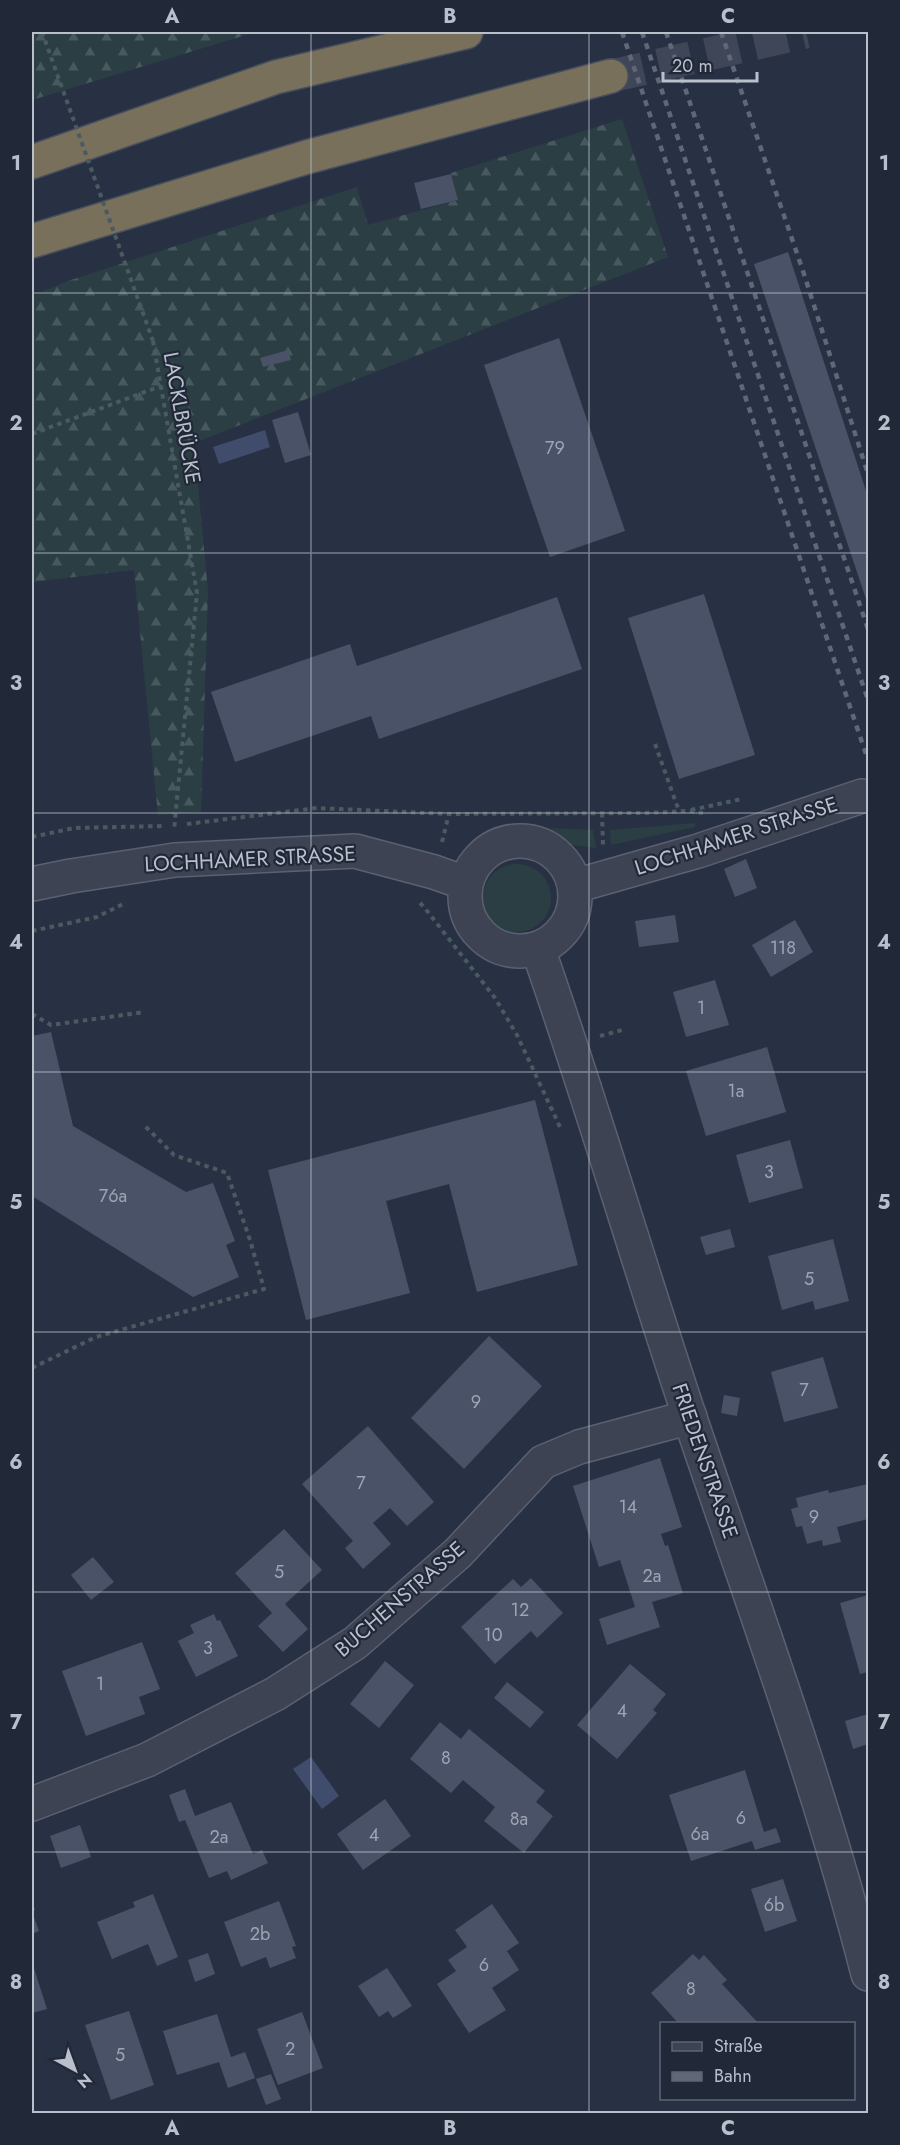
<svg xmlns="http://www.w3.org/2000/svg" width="900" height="2145" viewBox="0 0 900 2145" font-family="Jost,sans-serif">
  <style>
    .green { fill: #2a3e44 }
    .forest { fill: url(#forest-firs) }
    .water { fill: #3f4c6b }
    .building { fill: #4a5267 }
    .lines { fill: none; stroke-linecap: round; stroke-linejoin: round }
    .highway-tunnel { stroke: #3e4658; stroke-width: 33; stroke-dasharray: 33 16; stroke-linecap: butt }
    .minor-casing { stroke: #5b6170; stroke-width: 36 }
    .highway-casing { stroke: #474e5d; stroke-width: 36 }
    .path { stroke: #495b60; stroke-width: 4; stroke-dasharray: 4.5 4.5; stroke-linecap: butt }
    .minor { stroke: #3d4353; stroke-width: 33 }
    .highway { stroke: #78705a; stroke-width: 33 }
    .rail { stroke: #5f6779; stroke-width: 4.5; stroke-dasharray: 6 6; stroke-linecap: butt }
    .path-bridge { stroke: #495b60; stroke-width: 4; stroke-dasharray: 4.5 4.5; stroke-linecap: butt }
    .grid { fill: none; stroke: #babfcc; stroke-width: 1.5; stroke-opacity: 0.55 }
    .labels { text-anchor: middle; stroke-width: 4.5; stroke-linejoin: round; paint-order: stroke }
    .number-label { font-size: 18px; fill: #9ea4b3 }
    .street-label { font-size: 21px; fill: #babfcc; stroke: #212838 }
    .neatline { fill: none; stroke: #babfcc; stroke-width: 2 }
    .grid-label { font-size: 20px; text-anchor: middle; font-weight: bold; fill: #babfcc }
  </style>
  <defs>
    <pattern id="forest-firs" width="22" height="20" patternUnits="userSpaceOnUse" patternTransform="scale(1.5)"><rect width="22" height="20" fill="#2a3e44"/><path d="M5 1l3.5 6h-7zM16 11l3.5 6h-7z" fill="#47585e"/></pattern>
  </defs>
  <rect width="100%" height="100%" fill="#283143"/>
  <g class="green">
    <polygon points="695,823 695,827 611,845 610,830"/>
    <polygon points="544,828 593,830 596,848 563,844 544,831"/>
    <circle cx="517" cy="898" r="34"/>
  </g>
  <g class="forest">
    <polygon points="32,32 256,32 32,100"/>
    <polygon points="622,119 668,257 194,443 208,591 201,812 158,815 134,570 32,582 32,296 68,281 357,187 368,225 458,200 451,173"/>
  </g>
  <g class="water">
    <polygon points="265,430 270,447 219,464 213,447"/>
    <polygon points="311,1757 339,1796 322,1809 293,1769"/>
  </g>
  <g class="building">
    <polygon points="451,174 458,200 421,209 414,183"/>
    <polygon points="788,252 868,497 868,605 754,264"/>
    <polygon points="559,338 625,531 550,557 484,365"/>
    <polygon points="288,350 291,360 263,367 260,358"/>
    <polygon points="298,412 311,455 285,463 272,420"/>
    <polygon points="704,594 755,755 679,779 628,618"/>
    <polygon points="557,597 582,669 379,739 371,716 235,762 211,692 350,644 357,666"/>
    <polygon points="746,859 757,888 735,897 724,869"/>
    <polygon points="675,915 679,942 639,947 635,921"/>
    <polygon points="795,920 813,952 771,977 752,945"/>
    <polygon points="715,980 729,1025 686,1037 673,992"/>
    <polygon points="51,1032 73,1126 186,1192 213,1183 235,1241 226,1245 239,1277 193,1297 32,1196 32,1036"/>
    <polygon points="767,1047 786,1112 706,1136 686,1071"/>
    <polygon points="535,1100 578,1265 477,1292 449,1184 386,1201 410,1293 306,1320 268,1170"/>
    <polygon points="790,1140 803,1188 749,1203 736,1155"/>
    <polygon points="730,1229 735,1247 706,1255 700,1237"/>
    <polygon points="833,1239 849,1301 815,1310 813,1301 782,1310 768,1256"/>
    <polygon points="489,1336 542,1386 464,1469 411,1418"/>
    <polygon points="823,1357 838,1408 784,1422 771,1372"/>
    <polygon points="724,1395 740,1398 737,1416 721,1413"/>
    <polygon points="368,1426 434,1502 407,1526 390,1508 373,1523 391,1544 363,1569 345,1548 353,1541 302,1484"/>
    <polygon points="660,1458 682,1527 661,1534 665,1546 668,1545 683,1593 652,1602 660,1627 607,1645 599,1619 635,1607 620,1560 599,1567 573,1486"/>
    <polygon points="868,1484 868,1519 837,1527 841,1542 823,1546 822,1540 807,1544 802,1526 796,1527 791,1509 798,1507 796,1498 828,1490 829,1493"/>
    <polygon points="284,1529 322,1570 285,1604 308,1629 283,1652 258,1626 272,1613 235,1573"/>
    <polygon points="93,1557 114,1582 91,1600 71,1575"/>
    <polygon points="531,1578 563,1613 537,1638 531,1631 495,1664 461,1627 513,1579 521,1587"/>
    <polygon points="868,1595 868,1672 860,1674 840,1603"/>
    <polygon points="214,1614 217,1621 220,1620 238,1656 196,1677 178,1641 194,1633 190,1625"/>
    <polygon points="142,1642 160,1689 139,1697 145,1714 86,1736 62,1671"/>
    <polygon points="385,1661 414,1685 379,1728 350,1704"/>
    <polygon points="630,1664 666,1694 653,1710 657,1713 617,1759 577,1725"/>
    <polygon points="507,1682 544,1712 530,1728 494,1698"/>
    <polygon points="868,1714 868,1744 853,1749 845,1721"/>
    <polygon points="440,1722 461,1739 469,1729 545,1791 536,1802 553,1816 524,1853 484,1821 495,1807 463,1780 451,1793 410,1759"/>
    <polygon points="745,1770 764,1832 776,1828 781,1842 755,1850 752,1841 691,1861 669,1795"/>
    <polygon points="185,1789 195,1816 231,1802 253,1854 262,1850 268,1863 231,1880 227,1871 209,1878 185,1820 179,1822 169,1795"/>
    <polygon points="385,1799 411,1836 363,1870 337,1834"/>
    <polygon points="80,1825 91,1857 61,1868 50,1836"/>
    <polygon points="783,1879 797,1921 765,1932 751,1889"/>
    <polygon points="153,1894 178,1957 157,1966 148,1944 112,1959 97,1922 135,1907 133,1902"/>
    <polygon points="32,1901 35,1910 32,1912 39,1931 32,1934"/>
    <polygon points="279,1901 296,1946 292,1947 296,1958 270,1968 266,1957 241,1967 224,1922"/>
    <polygon points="492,1904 519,1943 507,1951 519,1970 492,1988 506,2010 469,2033 437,1984 456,1971 448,1960 467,1947 455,1930"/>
    <polygon points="208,1953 215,1974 195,1982 188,1960"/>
    <polygon points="693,1954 699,1960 704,1955 727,1980 722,1984 759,2024 679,2024 651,1993"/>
    <polygon points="32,1962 47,2009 32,2013"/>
    <polygon points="387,1968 412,2006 393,2018 388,2011 379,2017 358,1986"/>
    <polygon points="129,2011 154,2085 111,2100 85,2025"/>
    <polygon points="302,2012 323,2068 278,2085 257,2029"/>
    <polygon points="217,2014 231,2057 245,2052 255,2078 228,2088 219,2062 177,2075 163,2031"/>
    <polygon points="271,2074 281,2099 266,2105 256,2079"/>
  </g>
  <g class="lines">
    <polyline class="highway-tunnel" points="611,76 806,32"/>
    <defs>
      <g id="minor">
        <circle cx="520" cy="896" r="55"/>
        <polyline points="32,884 71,876 175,860 355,851 434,872 465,883"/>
        <polyline points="575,886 698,851 862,796"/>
        <path d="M538,949C592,1104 638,1262 690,1418C752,1602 820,1786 868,1974"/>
        <polyline points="32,1804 147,1760 275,1694 355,1643 458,1553 543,1462 579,1447 690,1417"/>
      </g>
      <g id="highway">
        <polyline points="32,162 276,77 466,32"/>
        <polyline points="32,241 307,157 611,76"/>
      </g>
    </defs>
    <use href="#minor" class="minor-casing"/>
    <use href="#highway" class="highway-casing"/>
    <g class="path">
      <polyline points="153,341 197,593 174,830"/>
      <polyline points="32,434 161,386"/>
      <polyline points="655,744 679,811"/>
      <polyline points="691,810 742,799"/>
      <polyline points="602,813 603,845"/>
      <polyline points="187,824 317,808 449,814 646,813 687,811 703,813"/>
      <polyline points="32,837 74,828 165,826"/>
      <polyline points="442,842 449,814"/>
      <polyline points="420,903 424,907 495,998 517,1035 560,1127"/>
      <polyline points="32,931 97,917 125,903"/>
      <polyline points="32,1014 51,1025 145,1012"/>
      <polyline points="600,1036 626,1029"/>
      <polyline points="32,1368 96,1337 264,1289 250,1240 227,1173 174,1155 145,1126"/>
    </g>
    <use href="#minor" class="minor"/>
    <use href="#highway" class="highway"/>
    <g class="rail">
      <polyline points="622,32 868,760"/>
      <polyline points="642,32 868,700"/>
      <polyline points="666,32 868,629"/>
      <polyline points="721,32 803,271 868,474"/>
    </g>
    <polyline class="path-bridge" points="42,32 153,341"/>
  </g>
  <path class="grid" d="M311,32V2114M589,32V2114M32,293H868M32,553H868M32,813H868M32,1072H868M32,1332H868M32,1592H868M32,1852H868"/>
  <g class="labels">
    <g class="number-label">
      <text x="555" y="454">79</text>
      <text x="783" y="954">118</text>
      <text x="701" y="1014">1</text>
      <text x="736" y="1097">1a</text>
      <text x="769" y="1178">3</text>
      <text x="113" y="1202">76a</text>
      <text x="809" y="1285">5</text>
      <text x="804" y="1396">7</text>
      <text x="476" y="1408">9</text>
      <text x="361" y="1489">7</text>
      <text x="628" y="1513">14</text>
      <text x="814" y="1523">9</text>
      <text x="279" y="1578">5</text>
      <text x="652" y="1582">2a</text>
      <text x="520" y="1616">12</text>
      <text x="493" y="1641">10</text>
      <text x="208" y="1654">3</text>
      <text x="100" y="1690">1</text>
      <text x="622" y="1717">4</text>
      <text x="446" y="1764">8</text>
      <text x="741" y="1824">6</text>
      <text x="519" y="1825">8a</text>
      <text x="700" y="1840">6a</text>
      <text x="374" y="1841">4</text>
      <text x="219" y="1843">2a</text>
      <text x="774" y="1911">6b</text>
      <text x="260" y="1940">2b</text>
      <text x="484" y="1971">6</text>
      <text x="691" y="1995">8</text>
      <text x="290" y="2055">2</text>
      <text x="120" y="2061">5</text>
    </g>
    <g class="street-label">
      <text transform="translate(182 418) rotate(80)" y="7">LACKLBRÜCKE</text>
      <text transform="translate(736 836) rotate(-18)" y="7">LOCHHAMER STRASSE</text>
      <text transform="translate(250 859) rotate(-3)" y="7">LOCHHAMER STRASSE</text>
      <text transform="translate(705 1461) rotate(71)" y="7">FRIEDENSTRASSE</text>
      <text transform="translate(400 1599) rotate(-41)" y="7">BUCHENSTRASSE</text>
    </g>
  </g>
  <rect width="900" height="2145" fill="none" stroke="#212838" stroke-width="66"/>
  <rect x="660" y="2022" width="195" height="78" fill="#212838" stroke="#5e6473" stroke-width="1.5"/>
  <rect x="672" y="2042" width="30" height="9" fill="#3d4353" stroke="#5e6473" stroke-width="1.5"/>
  <text x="714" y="2052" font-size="18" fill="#babfcc">Straße</text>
  <rect x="672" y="2072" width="30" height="9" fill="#5f6779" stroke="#5e6473" stroke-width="1.5"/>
  <text x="714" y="2082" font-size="18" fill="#babfcc">Bahn</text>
  <g transform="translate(75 2070) rotate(139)" stroke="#212838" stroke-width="4.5" paint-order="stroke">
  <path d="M0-4.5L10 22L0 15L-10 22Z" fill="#babfcc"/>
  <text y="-9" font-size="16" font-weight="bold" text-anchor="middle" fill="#babfcc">N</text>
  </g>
  <path d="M663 72v9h94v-9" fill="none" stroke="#babfcc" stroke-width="3"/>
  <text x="672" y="72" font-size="18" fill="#babfcc" stroke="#212838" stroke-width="4.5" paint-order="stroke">20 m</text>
  <rect x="33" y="33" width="834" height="2079" class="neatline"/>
  <g class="grid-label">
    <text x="172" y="23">A</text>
    <text x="450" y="23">B</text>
    <text x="728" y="23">C</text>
    <text x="16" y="170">1</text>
    <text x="884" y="170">1</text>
    <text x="16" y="430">2</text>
    <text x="884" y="430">2</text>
    <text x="16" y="690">3</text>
    <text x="884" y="690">3</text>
    <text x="16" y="949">4</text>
    <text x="884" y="949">4</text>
    <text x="16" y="1209">5</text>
    <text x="884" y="1209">5</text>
    <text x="16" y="1469">6</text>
    <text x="884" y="1469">6</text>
    <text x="16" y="1729">7</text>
    <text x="884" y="1729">7</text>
    <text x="16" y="1989">8</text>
    <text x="884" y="1989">8</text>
    <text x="172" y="2135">A</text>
    <text x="450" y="2135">B</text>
    <text x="728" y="2135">C</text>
  </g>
</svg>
